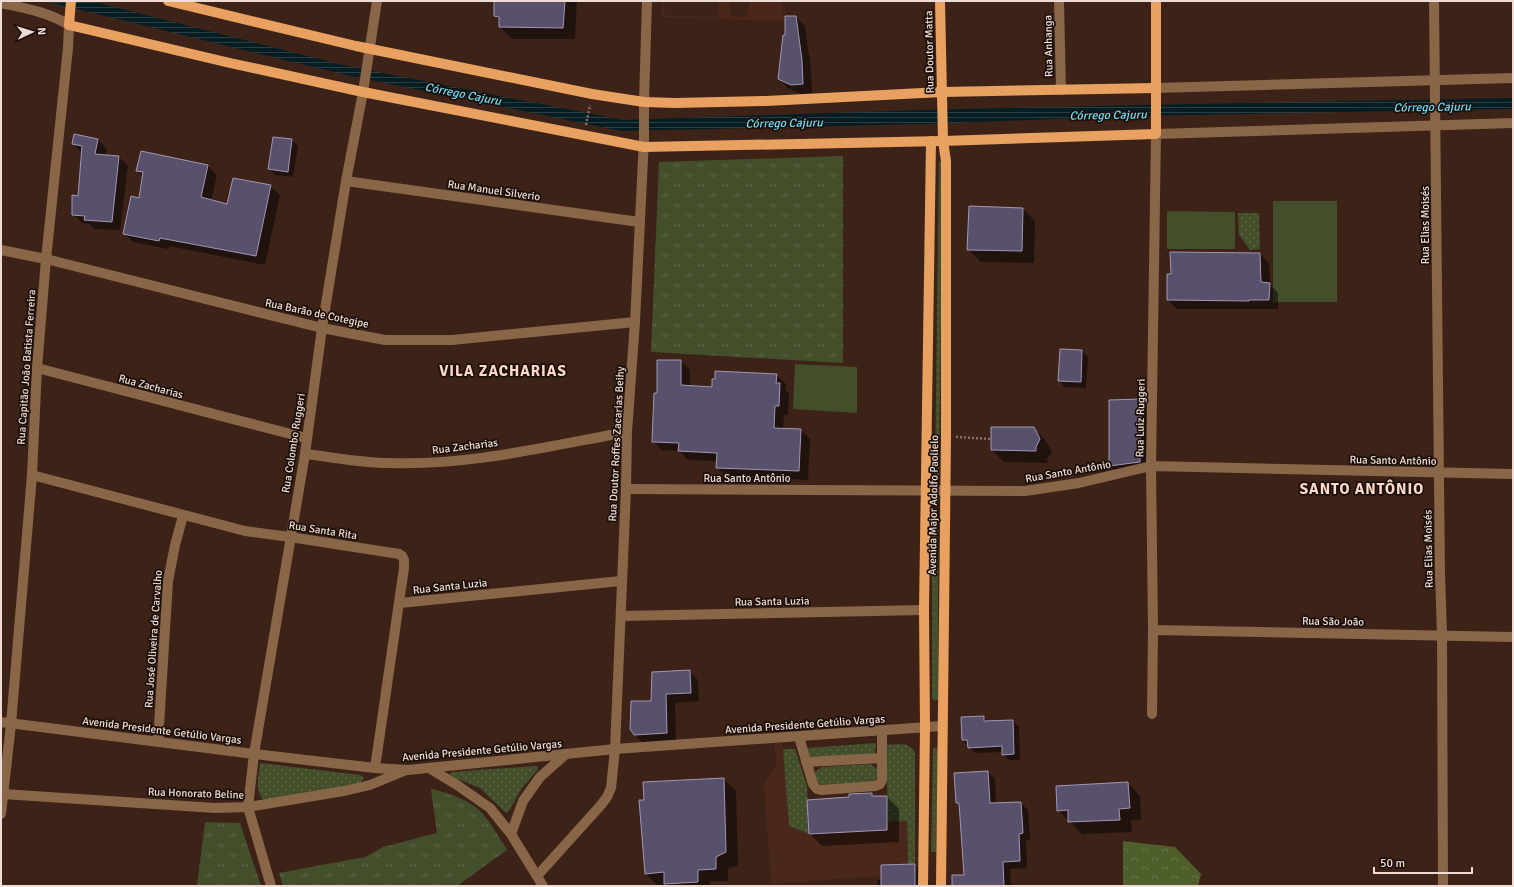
<svg xmlns="http://www.w3.org/2000/svg" width="1514" height="887" viewBox="0 0 1514 887" font-family="Signika,sans-serif">
  <style>
    .built { fill: #49271a }
    .grass { fill: url(#grass-tufts) }
    .forest { fill: url(#forest-crowns) }
    .park { fill: url(#park-dots) }
    .pitch { fill: #434e2b }
    .water { fill: url(#water-rules) }
    .shadow { fill: #0007 }
    .building { fill: #59516c; stroke: #a097b6 }
    .lines { fill: none; stroke-linecap: round; stroke-linejoin: round }
    .path { stroke: #877066; stroke-width: 2.5; stroke-dasharray: 2 2; stroke-linecap: butt }
    .minor { stroke: #896648; stroke-width: 10 }
    .major { stroke: #e8a160; stroke-width: 10 }
    .labels { text-anchor: middle; stroke-width: 3.5; stroke-linejoin: round; paint-order: stroke }
    .street-label { font-size: 11px; fill: #efdcd5; stroke: #1b0f0a }
    .water-label { font-size: 12px; font-style: italic; fill: #6eddf8; stroke: #1b0f0a }
    .district-label { font-size: 15px; font-weight: bold; letter-spacing: 1px; fill: #fed9ca; stroke: #1b0f0a }
  </style>
  <defs>
    <pattern id="grass-tufts" width="24" height="20" patternUnits="userSpaceOnUse"><rect width="24" height="20" fill="#434e2b"/><path d="M3 7l-1-3M5 7V3M7 7l1-3M15 17l-1-3M17 17v-4M19 17l1-3" fill="none" stroke="#5e6749"/></pattern>
    <pattern id="forest-crowns" width="20" height="18" patternUnits="userSpaceOnUse"><rect width="20" height="18" fill="#4f5f2b"/><path d="M2 6a3 3 0 1 1 6 0M12 15a3 3 0 1 1 6 0" fill="none" stroke="#697549"/></pattern>
    <pattern id="park-dots" width="8" height="8" patternUnits="userSpaceOnUse"><rect width="8" height="8" fill="#434e2b"/><path d="M2 2h.1M6 6h.1" fill="none" stroke="#5e6749" stroke-width="1.8" stroke-linecap="round"/></pattern>
    <pattern id="water-rules" width="6" height="5" patternUnits="userSpaceOnUse"><rect width="6" height="5" fill="#061e23"/><path d="M0 2.5h6" fill="none" stroke="#2b3e42"/></pattern>
  </defs>
  <rect width="100%" height="100%" fill="#3d2217"/>
  <g class="built">
    <polygon points="662,1 664,1 664,15 719,17 719,1 731,1 730,16 748,17 749,1 783,1 783,19 785,1 786,1 784,21 661,17"/>
    <polygon points="774,738 782,738 789,826 809,834 887,830 888,822 907,821 908,864 881,865 881,876 771,884 764,784 776,764"/>
  </g>
  <g class="grass">
    <polygon points="843,156 843,363 651,352 659,162"/>
    <path d="M431,789C446,792 470,800 481,812C490,821 500,839 507,850L457,886H283L279,873L365,857L383,847L437,833Z"/>
    <polygon points="205,822 240,823 261,886 197,886"/>
  </g>
  <polygon class="forest" points="1123,841 1175,847 1201,874 1198,886 1123,886"/>
  <g class="park">
    <polygon points="939,161 942,161 943,163 939,475 937,477 935,476"/>
    <polygon points="1238,213 1259,213 1260,249 1250,250 1239,235"/>
    <polygon points="935,511 938,514 938,699 935,701 932,698 932,513"/>
    <polygon points="876,743 875,754 811,757 807,748"/>
    <path d="M886,745C897,745 909,741 915,753V864H908L907,821L888,822Z"/>
    <polygon points="935,747 938,750 936,852 931,852 933,750"/>
    <polygon points="783,749 795,749 807,786 809,834 789,826"/>
    <path d="M260,763L360,775L364,778L360,783L267,801C253,796 259,774 260,763Z"/>
    <path d="M871,764L877,769L878,777L872,782L822,785C816,782 814,778 815,772L822,767Z"/>
    <polygon points="535,766 538,767 538,769 522,788 509,811 506,813 480,788 450,776 450,773 452,772"/>
  </g>
  <g class="pitch">
    <rect x="1273" y="201" width="64" height="101"/>
    <polygon points="1167,211 1235,212 1235,249 1167,249"/>
    <polygon points="795,364 857,367 857,413 793,409"/>
  </g>
  <polygon class="water" points="44,1 91,1 347,66 623,120 923,110 1138,105 1513,98 1513,109 1137,116 925,124 621,131 346,75"/>
  <g class="shadow">
    <polygon points="495,1 577,1 575,39 512,39 500,27 500,21 495,16"/>
    <polygon points="796,17 805,26 811,70 812,93 801,94 788,88 779,79 786,37"/>
    <polygon points="75,135 98,140 107,149 106,156 119,157 128,166 120,230 94,229 90,224 82,223 73,214 79,197 82,153 73,144"/>
    <polygon points="274,138 292,140 298,146 293,177 275,175 269,169"/>
    <polygon points="208,166 217,175 211,200 228,205 270,186 280,195 265,265 169,246 168,249 133,242 124,233 140,199 143,177 137,171"/>
    <polygon points="1023,209 1035,221 1034,263 981,262 968,249"/>
    <polygon points="1260,254 1269,263 1270,284 1278,293 1278,309 1177,309 1168,300"/>
    <polygon points="1082,351 1088,357 1086,388 1065,387 1059,381"/>
    <polygon points="681,361 690,370 690,387 713,388 776,375 786,384 785,390 789,393 788,415 784,415 783,429 801,430 810,439 808,480 726,476 717,467 718,461 688,460 680,451 662,450 653,441 658,394"/>
    <polygon points="1140,400 1150,409 1149,471 1119,475 1110,466 1110,401"/>
    <polygon points="1033,428 1046,441 1052,452 1047,459 1048,463 1004,462 992,450"/>
    <polygon points="689,671 698,680 699,701 675,703 676,742 644,744 635,735 652,702"/>
    <polygon points="984,717 988,721 1013,721 1019,727 1020,760 1009,760 1003,754 1003,752 975,753 969,747 963,740"/>
    <polygon points="988,772 995,779 996,804 1021,803 1028,810 1030,840 1026,841 1027,868 1010,869 1011,886 953,886 965,876 961,807 957,803 955,773"/>
    <polygon points="723,779 736,791 738,865 728,869 728,881 710,881 710,886 658,886 645,873 645,801"/>
    <polygon points="1128,783 1140,796 1141,820 1131,820 1132,832 1082,834 1058,810"/>
    <polygon points="871,794 875,797 887,797 899,809 899,842 822,846 810,834 850,798"/>
    <polygon points="915,865 923,873 924,886 878,886 877,880 882,880"/>
  </g>
  <g class="building">
    <polygon points="494,1 565,1 563,28 499,27 499,17 494,16"/>
    <polygon points="785,16 796,16 802,60 803,84 791,85 778,79 783,35 785,35"/>
    <polygon points="74,134 98,139 95,154 119,156 112,222 84,220 85,216 72,215 72,195 78,196 82,146 72,144"/>
    <polygon points="273,137 292,139 288,172 268,169"/>
    <polygon points="141,151 208,165 201,197 227,204 233,178 271,185 256,256 160,238 159,241 123,234 131,196 139,198 143,172 136,171"/>
    <polygon points="969,206 1023,208 1022,251 967,250"/>
    <polygon points="1170,252 1260,253 1261,282 1270,283 1269,300 1249,300 1249,301 1167,300 1167,274 1171,274"/>
    <polygon points="1060,349 1082,350 1081,382 1058,381"/>
    <polygon points="657,360 681,360 681,385 712,387 712,379 715,379 715,371 777,374 776,383 780,383 779,406 775,406 774,428 801,429 799,471 716,468 717,453 678,451 679,443 652,442 654,393 657,393"/>
    <polygon points="1141,399 1140,462 1109,466 1109,400"/>
    <polygon points="991,427 1034,427 1040,439 1036,447 1036,451 991,450"/>
    <polygon points="690,670 691,693 666,694 667,733 634,735 630,729 631,701 651,701 652,672"/>
    <polygon points="984,716 984,721 1013,720 1014,754 1002,755 1002,746 968,748 967,740 962,740 961,717"/>
    <polygon points="988,771 990,803 1021,802 1023,833 1019,834 1020,861 1003,862 1004,886 952,886 952,875 964,875 959,803 956,803 954,773"/>
    <polygon points="724,778 726,852 716,857 716,869 698,870 698,882 664,884 664,872 645,874 639,800 644,800 643,782"/>
    <polygon points="1128,782 1130,808 1119,809 1120,820 1068,822 1068,810 1057,811 1056,786"/>
    <polygon points="872,793 872,796 887,796 887,830 809,834 807,800 849,797 849,794"/>
    <polygon points="915,864 915,886 881,886 881,865"/>
  </g>
  <g class="lines">
    <g class="path">
      <polyline points="586,125 590,105"/>
      <polyline points="956,437 991,439"/>
    </g>
    <g class="minor">
      <polyline points="1059,1 1061,90"/>
      <polyline points="1434,1 1440,574 1442,635 1443,886"/>
      <path d="M1,3C24,8 48,12 69,25L68,48L46,259L37,368L32,475L11,724L1,814"/>
      <polyline points="1156,88 1513,78"/>
      <polyline points="346,181 639,222"/>
      <polyline points="1,250 46,259 322,328 385,340 452,340 635,322"/>
      <polyline points="37,368 306,438"/>
      <path d="M305,454C332,457 361,463 389,463C469,466 549,446 627,432"/>
      <polyline points="32,475 245,531 290,537 399,554 402,556 404,560 404,568 375,768"/>
      <polyline points="626,489 1025,491 1079,483 1151,466 1513,474"/>
      <polyline points="400,603 621,581"/>
      <polyline points="621,616 924,610"/>
      <polyline points="1153,630 1513,637"/>
      <polyline points="1152,714 1153,630 1151,466 1156,134 1513,123"/>
      <polyline points="1,722 254,754 375,768 408,770 615,749 942,726"/>
      <polyline points="799,737 813,784 817,789 821,790 875,786 880,784 882,780 882,731"/>
      <polyline points="158,742 168,581 175,545 183,516"/>
      <polyline points="806,762 882,758"/>
      <polyline points="429,768 457,785 490,808 511,834 543,886"/>
      <polyline points="3,794 215,808 248,807 344,791 370,785 404,771"/>
      <polyline points="511,834 523,801 540,777 566,754"/>
      <polyline points="537,876 601,805 607,797 611,788 615,749 626,489 627,432 635,322 644,139 644,102 647,1"/>
      <polyline points="271,886 248,807 254,754 305,454 322,328 346,181 363,92 377,1"/>
    </g>
    <g class="major">
      <polyline points="71,1 69,25 230,63 363,92 644,147 943,141 1156,134 1156,1"/>
      <polyline points="168,1 356,46 592,94 644,102 675,103 766,101 942,92 1156,88"/>
      <polyline points="940,1 943,141 946,161 946,437 941,886"/>
      <polyline points="923,886 925,727 924,610 931,141"/>
    </g>
  </g>
  <g class="labels">
    <g class="street-label">
      <text transform="translate(1048 46) rotate(-91)" y="4">Rua Anhanga</text>
      <text transform="translate(929 52) rotate(-91)" y="4">Rua Doutor Matta</text>
      <text transform="translate(494 190) rotate(8)" y="4">Rua Manuel Silverio</text>
      <text transform="translate(1425 225) rotate(-90)" y="4">Rua Elias Moisés</text>
      <text transform="translate(317 313) rotate(12)" y="4">Rua Barão de Cotegipe</text>
      <text transform="translate(26 367) rotate(-86)" y="4">Rua Capitão João Batista Ferreira</text>
      <text transform="translate(151 386) rotate(15)" y="4">Rua Zacharias</text>
      <text transform="translate(1140 418) rotate(-89)" y="4">Rua Luiz Ruggeri</text>
      <text transform="translate(293 443) rotate(-81)" y="4">Rua Colombo Ruggeri</text>
      <text transform="translate(616 444) rotate(-87)" y="4">Rua Doutor Roffes Zacarias Beihy</text>
      <text transform="translate(465 446) rotate(-7)" y="4">Rua Zacharias</text>
      <text transform="translate(1393 460) rotate(1)" y="4">Rua Santo Antônio</text>
      <text transform="translate(1068 471) rotate(-10)" y="4">Rua Santo Antônio</text>
      <text x="747" y="482">Rua Santo Antônio</text>
      <text transform="translate(933 505) rotate(-89)" y="4">Avenida Major Adolfo Paolielo</text>
      <text transform="translate(323 530) rotate(9)" y="4">Rua Santa Rita</text>
      <text transform="translate(1428 549) rotate(-91)" y="4">Rua Elias Moisés</text>
      <text transform="translate(450 586) rotate(-6)" y="4">Rua Santa Luzia</text>
      <text transform="translate(772 601) rotate(-1)" y="4">Rua Santa Luzia</text>
      <text transform="translate(1333 621) rotate(1)" y="4">Rua São João</text>
      <text transform="translate(153 639) rotate(-86)" y="4">Rua José Oliveira de Carvalho</text>
      <text transform="translate(805 724) rotate(-4)" y="4">Avenida Presidente Getúlio Vargas</text>
      <text transform="translate(162 730) rotate(7)" y="4">Avenida Presidente Getúlio Vargas</text>
      <text transform="translate(482 750) rotate(-5)" y="4">Avenida Presidente Getúlio Vargas</text>
      <text transform="translate(196 793) rotate(2)" y="4">Rua Honorato Beline</text>
    </g>
    <g class="water-label">
      <text transform="translate(463 94) rotate(11)" y="4">Córrego Cajuru</text>
      <text transform="translate(1432 107) rotate(-1)" y="4">Córrego Cajuru</text>
      <text transform="translate(1108 115) rotate(-1)" y="4">Córrego Cajuru</text>
      <text transform="translate(784 123) rotate(-1)" y="4">Córrego Cajuru</text>
    </g>
    <g class="district-label">
      <text x="503" y="376">VILA ZACHARIAS</text>
      <text x="1362" y="494">SANTO ANTÔNIO</text>
    </g>
  </g>
  <rect width="1514" height="887" fill="none" stroke="#efdcd5" stroke-width="4"/>
  <g transform="translate(32 32) rotate(86)" stroke="#1b0f0a" stroke-width="3" paint-order="stroke">
  <path d="M0-3L7 15L0 10L-7 15Z" fill="#efdcd5"/>
  <text y="-6" font-size="11" font-weight="bold" text-anchor="middle" fill="#efdcd5">N</text>
  </g>
  <path d="M1374 867v6h98v-6" fill="none" stroke="#efdcd5" stroke-width="2"/>
  <text x="1380" y="867" font-size="12" fill="#efdcd5" stroke="#1b0f0a" stroke-width="3" paint-order="stroke">50 m</text>
</svg>
